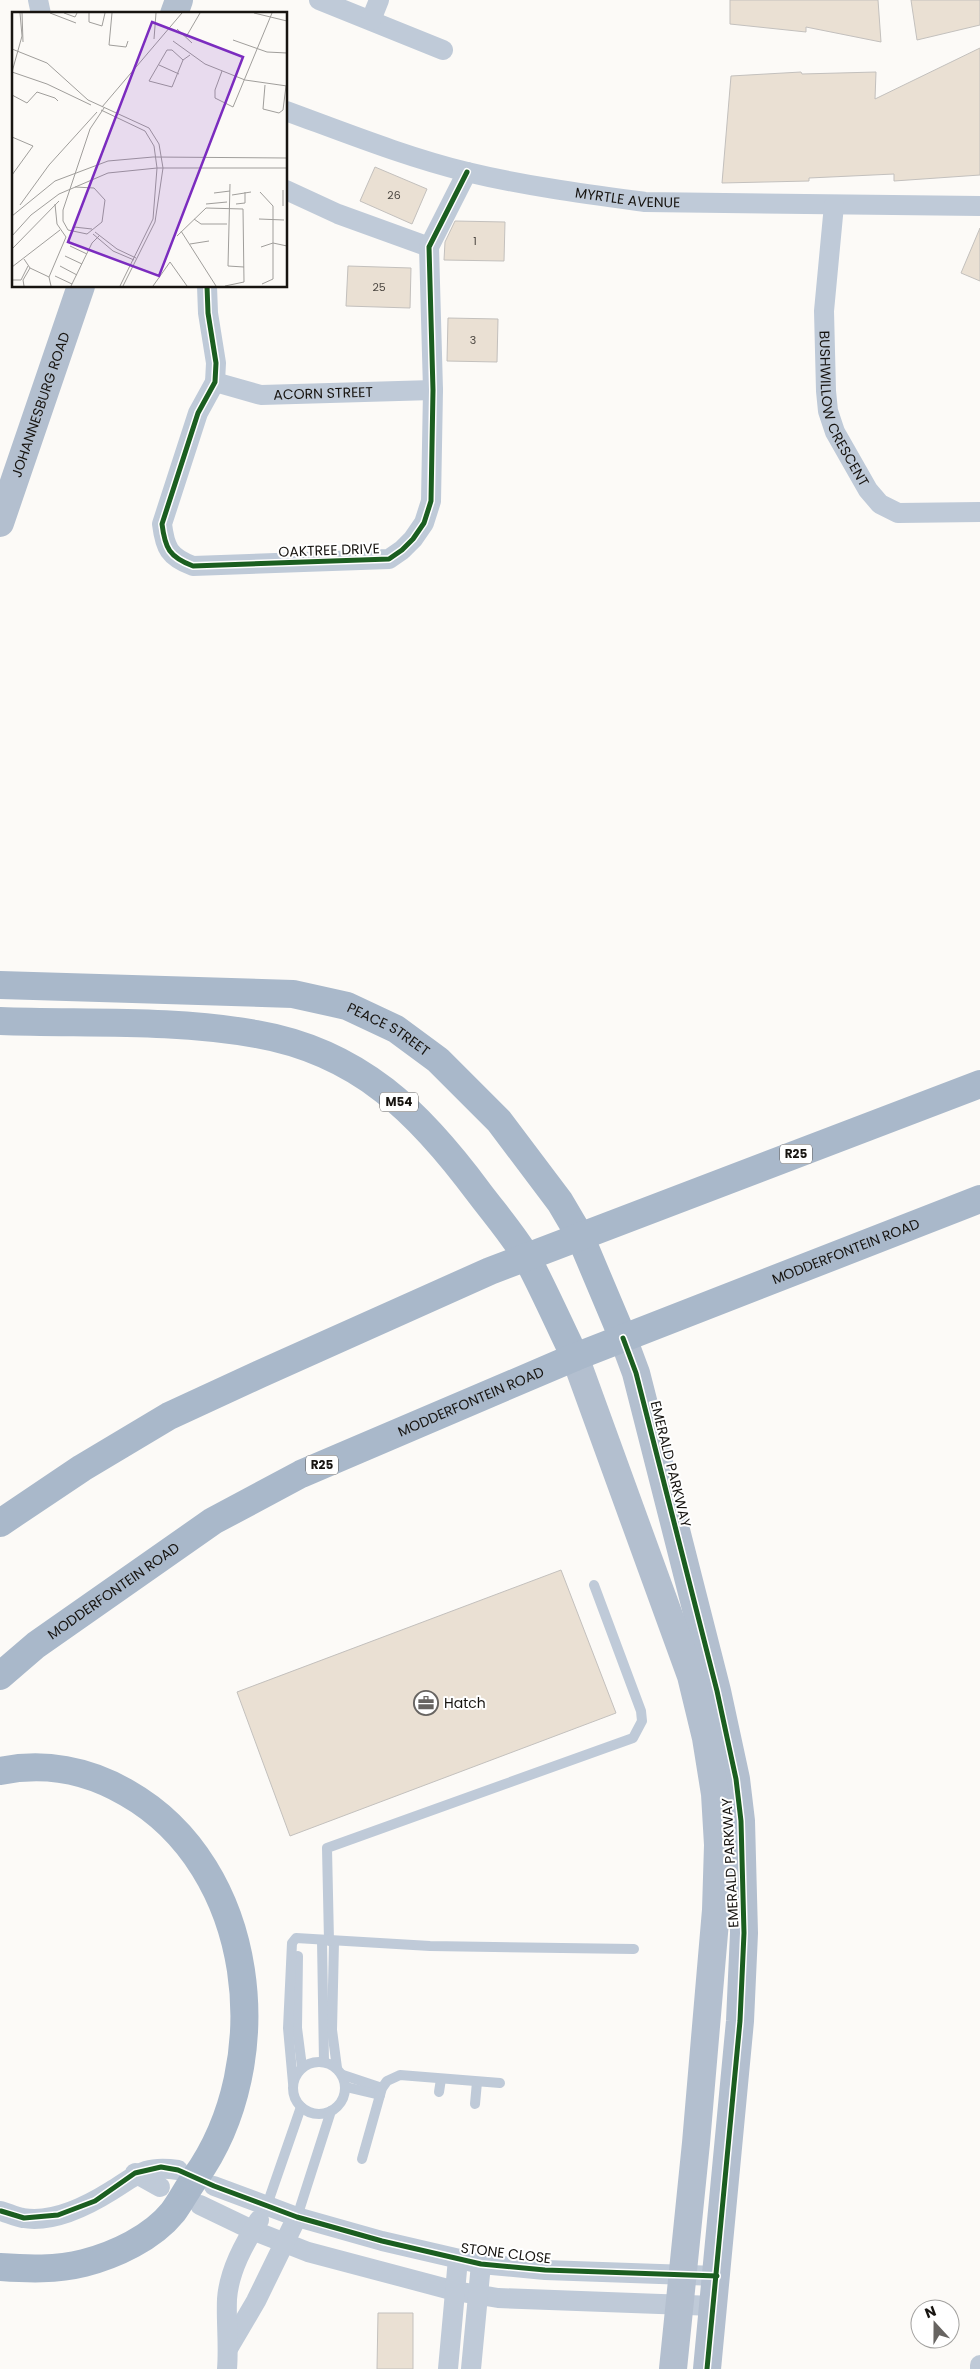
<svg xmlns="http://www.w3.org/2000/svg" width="980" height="2369" viewBox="0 0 980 2369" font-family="Poppins,sans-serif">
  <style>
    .building { fill: #eae0d3; stroke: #c3c0bd }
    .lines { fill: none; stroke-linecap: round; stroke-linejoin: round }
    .lane { stroke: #bfcad8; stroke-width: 10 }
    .street { stroke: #bfcad8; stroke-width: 20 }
    .secondary { stroke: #b3bfcf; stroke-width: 28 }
    .primary { stroke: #a9b8ca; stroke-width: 28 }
    .cycleway-casing { stroke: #fff; stroke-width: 8 }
    .cycleway { stroke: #1b5e20; stroke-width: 5 }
    .labels { text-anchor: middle; stroke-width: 4; stroke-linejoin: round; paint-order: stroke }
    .number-label { font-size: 11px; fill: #4c4741 }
    .shield { fill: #fff; stroke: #5d5a58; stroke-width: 1 }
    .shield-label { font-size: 12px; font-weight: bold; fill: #171410 }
    .street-label { font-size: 14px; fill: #171410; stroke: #fff }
    .poi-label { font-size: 14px; fill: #171410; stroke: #fff; text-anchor: start }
    .inset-road { fill: none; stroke: #a09e9b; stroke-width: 1 }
    .view { fill: #7b2cbf; fill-opacity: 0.15; stroke: #7b2cbf; stroke-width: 2.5 }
    .inset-edge { fill: none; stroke: #171410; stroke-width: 2.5 }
  </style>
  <rect width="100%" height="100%" fill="#fcfaf7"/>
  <g class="building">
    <polygon points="730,0 878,0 881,42 806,27 806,32 730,24"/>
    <polygon points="911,0 980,0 980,25 917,40"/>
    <polygon points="980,48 980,175 894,181 894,174 809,178 809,181 722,183 731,76 801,72 802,74 876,72 875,99"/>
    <polygon points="375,167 427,189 412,224 360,201"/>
    <polygon points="455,221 505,222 504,261 444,260 445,242"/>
    <polygon points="980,228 980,281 961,273"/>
    <polygon points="348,266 411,268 410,308 346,306"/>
    <polygon points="448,318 498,319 497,362 447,361"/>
    <polygon points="561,1570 616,1713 290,1836 237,1692"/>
    <polygon points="378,2313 413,2313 413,2369 377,2369"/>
  </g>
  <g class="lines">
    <g class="lane">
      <polyline points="322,1940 324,2062"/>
      <polyline points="329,1941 327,1848 633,1738 642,1721 641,1711 594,1585"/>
      <polyline points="334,1942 332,2030 337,2068"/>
      <polyline points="298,1956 297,2028 302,2067"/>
      <circle cx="319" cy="2088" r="26"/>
      <polyline points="343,2075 382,2088"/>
      <polyline points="293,2083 288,2028 292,1943 296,1938 430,1946 634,1949"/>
      <polyline points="346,2087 380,2095"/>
      <polyline points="439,2092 441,2079"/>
      <polyline points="475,2104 477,2082"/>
      <polyline points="362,2159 382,2088 387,2081 400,2075 500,2083"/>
      <polyline points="267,2205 301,2107"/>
      <polyline points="297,2217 331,2111"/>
    </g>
    <g class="street">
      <polyline points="38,0 41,14"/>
      <polyline points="319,0 443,50"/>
      <polyline points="371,20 379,0"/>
      <path id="s1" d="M286,111C346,133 406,157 467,172C525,186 586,194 645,202L980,206"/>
      <polyline points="286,190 338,214 429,247"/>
      <path id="s2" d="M834,205L824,311L826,391L828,411L835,432L868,490L880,504L898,513L980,512"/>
      <path d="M207,286L208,313L216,363L215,382L198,413L162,524C165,548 169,557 193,566L389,559L402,550L413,539L424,523L431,501L433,390L429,247L467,172"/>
      <path id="s3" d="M215,382L261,395L433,390"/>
      <polyline points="135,2173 160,2187"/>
      <polyline points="214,2186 297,2217 382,2241 481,2264 545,2270 717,2276"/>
      <polyline points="200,2205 252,2230 308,2252 455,2291 498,2298 714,2306"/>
      <path d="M1,2211C8,2213 16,2217 23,2218C52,2223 87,2206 111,2191C137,2175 144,2165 178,2170"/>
      <polyline points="229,2347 256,2301 297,2217"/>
      <path d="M227,2369C229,2346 226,2322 227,2299C229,2271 244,2244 259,2220"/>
      <polyline points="448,2369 458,2259"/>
      <polyline points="471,2369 481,2264"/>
      <polyline points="980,2369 980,2365"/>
    </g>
    <g class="secondary">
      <polyline points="174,14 179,0"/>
      <path id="s4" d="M0,523L81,286"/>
      <polyline points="623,1338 636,1373 717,1691 736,1779 741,1821 744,1933 740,2021 707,2369"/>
      <polyline points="575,1357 691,1676 706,1738 715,1794 718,1845 716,1910 696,2143 673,2369"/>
    </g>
    <g class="primary">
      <path id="s5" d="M0,985L293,994L347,1006L396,1029L438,1060L499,1121L560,1202L580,1236L623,1338"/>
      <path d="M0,1021C85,1024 172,1019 256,1034C360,1052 420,1113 480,1194C496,1215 514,1236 527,1258C544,1290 559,1324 575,1357"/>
      <polyline points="0,1523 82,1468 169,1416 260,1374 490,1271 980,1084"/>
      <path id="s6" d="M0,1676L36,1645L213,1521L301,1474L575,1357L980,1199"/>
      <path d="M0,1771C44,1762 88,1770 127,1793C257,1867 278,2062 195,2178C187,2189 181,2201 173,2212C152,2238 115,2255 84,2263C56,2270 28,2269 0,2267"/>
    </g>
    <defs>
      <g id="cycleway">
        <path d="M207,286L208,313L216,363L215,382L198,413L162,524C165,548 169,557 193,566L389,559L402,550L413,539L424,523L431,501L433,390L429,247L467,172"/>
        <polyline points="623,1338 636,1373 717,1691 736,1779 741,1821 744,1933 740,2021 707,2369"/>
        <polyline points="1,2211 24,2218 58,2215 95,2201 135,2173 161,2167 178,2170 214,2186 297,2217 382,2241 481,2264 545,2270 717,2276"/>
      </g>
    </defs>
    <use href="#cycleway" class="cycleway-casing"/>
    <use href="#cycleway" class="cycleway"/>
  </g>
  <defs>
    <symbol id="office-ring" viewBox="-11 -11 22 22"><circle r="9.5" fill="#fff" stroke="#676461" stroke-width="1.5"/><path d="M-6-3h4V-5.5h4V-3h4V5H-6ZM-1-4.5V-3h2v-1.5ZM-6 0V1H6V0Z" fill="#676461"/></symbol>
  </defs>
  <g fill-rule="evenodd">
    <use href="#office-ring" x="412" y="1689" width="28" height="28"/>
  </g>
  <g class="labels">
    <g class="number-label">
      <text x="394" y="199">26</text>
      <text x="475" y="245">1</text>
      <text x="379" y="291">25</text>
      <text x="473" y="344">3</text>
    </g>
    <g class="shield">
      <rect x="380" y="1092.5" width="38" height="19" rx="4"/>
      <rect x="780" y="1144.5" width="32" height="19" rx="4"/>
      <rect x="306" y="1455.5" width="32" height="19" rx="4"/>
    </g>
    <g class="shield-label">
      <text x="399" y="1106">M54</text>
      <text x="796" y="1158">R25</text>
      <text x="322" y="1469">R25</text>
    </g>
    <g class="street-label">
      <text dy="5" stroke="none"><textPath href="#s1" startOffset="354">MYRTLE AVENUE</textPath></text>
      <text dy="5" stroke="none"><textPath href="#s3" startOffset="110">ACORN STREET</textPath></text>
      <text dy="5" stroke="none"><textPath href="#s4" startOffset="125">JOHANNESBURG ROAD</textPath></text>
      <text dy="5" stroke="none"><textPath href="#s2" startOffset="208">BUSHWILLOW CRESCENT</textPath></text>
      <text transform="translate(329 550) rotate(-2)" y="5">OAKTREE DRIVE</text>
      <text dy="5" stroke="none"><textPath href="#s5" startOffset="396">PEACE STREET</textPath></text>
      <text dy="5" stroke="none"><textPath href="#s6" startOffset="952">MODDERFONTEIN ROAD</textPath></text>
      <text dy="5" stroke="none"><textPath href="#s6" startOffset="548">MODDERFONTEIN ROAD</textPath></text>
      <text transform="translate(671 1464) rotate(76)" y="5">EMERALD PARKWAY</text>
      <text dy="5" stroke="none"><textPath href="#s6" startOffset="142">MODDERFONTEIN ROAD</textPath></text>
      <text transform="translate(730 1863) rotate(-93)" y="5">EMERALD PARKWAY</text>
      <text transform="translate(506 2253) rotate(7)" y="5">STONE CLOSE</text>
    </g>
    <g class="poi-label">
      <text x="444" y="1708">Hatch</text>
    </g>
  </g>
  <g transform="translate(12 12)">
    <rect width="275" height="275" fill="#fcfaf7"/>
    <path class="inset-road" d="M10,1L11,30M38,1L64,11M52,1L63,5L65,1M77,1V10L90,14L93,1M100,1L97,33L114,35L116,29M242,1L275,9M165,17L180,31M174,25L188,1M142,27L144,1M221,28L255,40L275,41M161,29L193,52L233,68L275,74M0,37L35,51L76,88L137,116L147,132L151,156M171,48L160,38H155L137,69L160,75L171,48L178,43M147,53L167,62M210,59L203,78V86L221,95L260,1M0,60L10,24L8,1M0,60L35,72L79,93M253,73L251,97L267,101L271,98L274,74M0,83L15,91L25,80L43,86L46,89M90,95L170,1M89,98L133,119L142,134L145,156M0,125L21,134L0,163M218,172L216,254L232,255M63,175L82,176L93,188L90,210L75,222L56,218L51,209V198L78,117L92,96M271,178V194M248,180L261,194M202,181L218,179M220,183L239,180M194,192L215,190M224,192L233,191V180M8,193L37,153L85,100M0,204L43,169L96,149L141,145L275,146M182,207L189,212H215M247,207L272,208M62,215L80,217M169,219L204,274M83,220L105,237L124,246M81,222L101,239L122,248M0,224L19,203L47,182L96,161L145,156H275M165,224L194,196L231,197L232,270L213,274M178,232L197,229M58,234L75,242M249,235L261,231L275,234M0,237L47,189M53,244L70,252M12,247L18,256L37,265M48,254L65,263M0,255L48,218M43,264L60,272M0,268H9L16,254M250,272L261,267V194M12,274L11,268L18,256M39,274L37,265L54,225L45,212L43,192M59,274L80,231L87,224M108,274L141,207L145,156M111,274L143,210L151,156M141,274L158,250L175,274"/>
    <path class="view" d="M140,10L231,45L147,264L56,230Z"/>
    <rect width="275" height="275" class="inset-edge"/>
  </g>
  <g transform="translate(935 2324) rotate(339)"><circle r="24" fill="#ffffff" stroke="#a2a19f"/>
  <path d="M0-4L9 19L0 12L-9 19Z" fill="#676461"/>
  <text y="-8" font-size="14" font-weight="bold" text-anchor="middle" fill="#171410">N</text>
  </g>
</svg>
